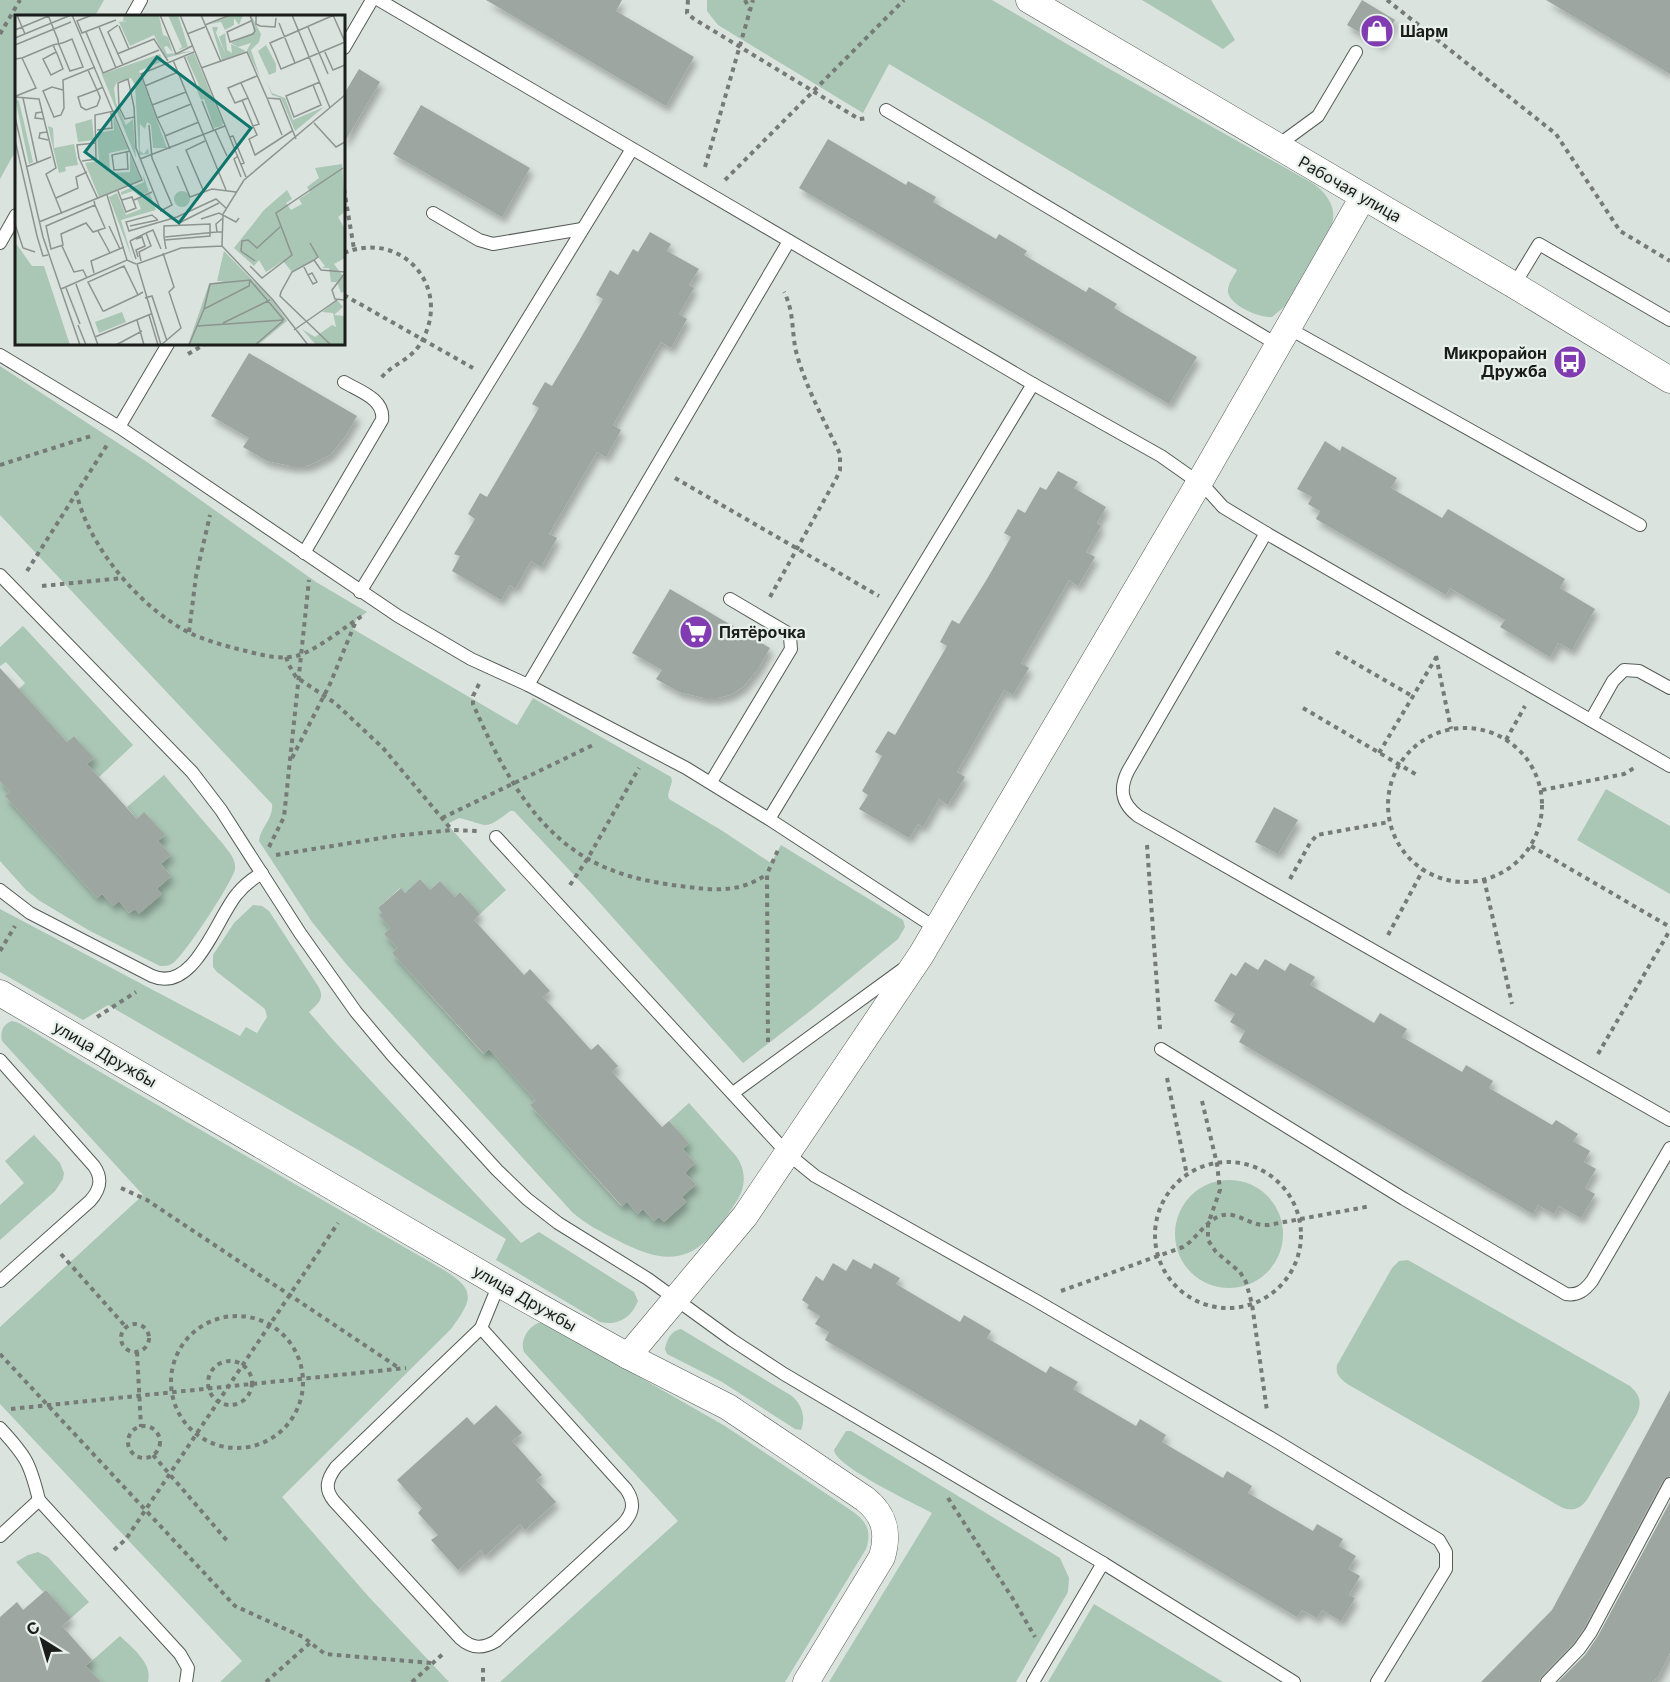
<svg xmlns="http://www.w3.org/2000/svg" width="1670" height="1682" viewBox="0 0 1670 1682" font-family="Inter,sans-serif">
  <style>
    .green { fill: #aac6b5 }
    .building { fill: #9ea6a1; filter: url(#shadow) }
    .lines { fill: none; stroke-linecap: round; stroke-linejoin: round }
    .service-casing { stroke: #565d59; stroke-width: 14 }
    .minor-casing { stroke: #565d59; stroke-width: 27 }
    .path { stroke: #767b77; stroke-width: 4; stroke-dasharray: 4.5 4.5; stroke-linecap: butt }
    .service { stroke: #fff; stroke-width: 12 }
    .minor { stroke: #fff; stroke-width: 26 }
    .labels { text-anchor: middle; stroke-width: 4.5; stroke-linejoin: round; paint-order: stroke }
    .poi-label { font-size: 16px; font-weight: bold; fill: #1a1d1b; stroke: #e8f0eb; text-anchor: start }
    .street-label { font-size: 16px; fill: #1a1d1b; stroke: #e8f0eb }
    .inset-road { fill: none; stroke: #8e9490; stroke-width: 1.5 }
    .view { fill: #0f766e; fill-opacity: 0.15; stroke: #0f766e; stroke-width: 3 }
    .inset-edge { fill: none; stroke: #1a1d1b; stroke-width: 3 }
  </style>
  <defs>
    <filter id="shadow"><feDropShadow dx="3.5" dy="6" stdDeviation="3" flood-color="#0004"/></filter>
  </defs>
  <rect width="100%" height="100%" fill="#dbe3de"/>
  <g class="green">
    <polygon points="0,0 104,0 95,16 16,16 16,150 0,179"/>
    <path d="M707,0H992L1106,67L1314,184C1327,194 1337,207 1332,224L1285,306L1272,317C1260,318 1230,306 1228,292C1227,285 1234,276 1237,270L889,64L863,113L718,25L707,11Z"/>
    <polygon points="1142,0 1211,0 1235,40 1223,49"/>
    <path d="M0,366L147,462L316,582L367,612L356,620L353,629L517,725L533,698L671,777L672,781L668,795L669,799L721,830L771,863L781,845L903,920L905,927L898,939L809,1012L743,1063L589,891L514,811H510C482,833 488,824 459,818L447,824L506,890L480,914L460,892L455,897L440,881L430,890L420,879L405,893L400,888L378,908L382,913L380,916L390,928L384,934L397,948L392,953L483,1054L489,1049L535,1100L530,1105L621,1206L627,1202L638,1214L643,1209L654,1221L659,1217L664,1222L686,1202L682,1197L696,1184L685,1173L695,1163L683,1149L689,1143L669,1121L689,1103L736,1156C746,1170 746,1185 738,1199C702,1256 679,1273 617,1240C601,1232 586,1224 573,1213L347,965L312,922L259,841C260,828 274,818 272,804L0,515Z"/>
    <polygon points="23,626 133,745 99,777 87,764 94,758 74,736 67,742 19,689 25,683 6,662 0,666 0,647"/>
    <path d="M164,775L223,844C229,852 236,859 235,869C233,881 184,956 173,963C169,966 165,966 160,966L90,931L40,901L26,890L0,861V781L10,792L6,797L97,898L102,894L113,906L119,901L129,913L161,893L157,889L171,876L161,864L171,855L158,841L165,835L137,819L127,807Z"/>
    <polygon points="1606,789 1670,826 1670,894 1577,840"/>
    <path d="M253,905L262,906L269,911L318,986C326,999 317,1004 309,1012L334,1041L521,1243L539,1232L634,1292L638,1301C631,1318 618,1326 600,1322L496,1260L506,1239L360,1151L108,1005L83,1020L0,972V909L240,1036L246,1027L257,1033L267,1017L265,1009L217,972L213,967V955L234,923Z"/>
    <path d="M12,1021L19,1023L95,1069L444,1270C476,1290 473,1299 451,1329L282,1497L368,1596L449,1682H220L242,1661L0,1404V1327L143,1195L2,1041C0,1032 3,1024 12,1021Z"/>
    <polygon points="34,1135 60,1163 64,1173 63,1179 55,1191 0,1240 0,1205 24,1183 5,1161"/>
    <circle cx="1229" cy="1234" r="54"/>
    <path d="M1408,1260L1630,1386C1640,1395 1642,1402 1637,1414L1588,1498C1581,1509 1572,1512 1561,1507L1349,1385C1341,1379 1335,1375 1337,1365L1392,1268L1399,1261Z"/>
    <path d="M543,1322L725,1426L852,1511C867,1521 872,1532 866,1549L785,1682H500L678,1521L524,1352C519,1340 530,1323 543,1322Z"/>
    <path d="M681,1329L792,1396C802,1405 806,1417 801,1430L795,1429L722,1382L667,1354L665,1349C667,1339 671,1331 681,1329Z"/>
    <path d="M846,1431H851L1060,1558L1069,1578L1068,1592L1016,1682H829L932,1513C914,1503 836,1467 834,1450Z"/>
    <polygon points="38,1552 48,1557 89,1602 71,1618 46,1590 43,1592 16,1562 28,1555"/>
    <polygon points="1094,1604 1223,1682 1048,1682"/>
    <path d="M120,1636C132,1648 153,1663 148,1682H101L86,1666Z"/>
  </g>
  <g class="building">
    <polygon points="486,0 622,0 616,11 694,57 666,106"/>
    <polygon points="1362,0 1395,20 1381,45 1347,25"/>
    <polygon points="1546,0 1670,0 1670,74"/>
    <polygon points="359,69 380,82 344,143 344,94"/>
    <polygon points="421,105 530,168 502,217 393,154"/>
    <polygon points="828,139 906,185 908,181 936,197 933,202 996,239 999,234 1027,251 1024,255 1086,292 1089,287 1117,304 1114,308 1197,357 1169,404 799,188"/>
    <polygon points="650,232 671,244 667,251 699,269 689,285 694,288 679,314 687,319 671,348 661,342 645,369 613,425 621,430 606,457 597,452 549,534 557,538 541,567 531,561 515,589 510,585 501,600 452,571 460,556 454,554 475,519 468,514 480,493 487,497 539,408 532,404 545,382 552,386 579,341 603,299 596,295 610,270 618,275 633,249 638,252"/>
    <polygon points="249,353 357,416 345,437 330,455 310,465 304,466 291,466 267,461 243,447 249,438 211,416"/>
    <polygon points="1325,441 1340,451 1342,446 1397,478 1391,488 1442,518 1448,509 1565,579 1560,588 1595,609 1572,650 1558,643 1550,657 1500,627 1505,620 1450,588 1446,595 1316,519 1320,511 1308,504 1312,497 1297,489"/>
    <polygon points="1058,471 1078,482 1074,488 1106,507 1097,523 1101,526 1086,552 1095,557 1078,586 1069,580 1021,663 1029,668 1013,695 1004,690 957,772 965,777 948,805 939,799 923,827 918,824 909,838 859,809 868,795 862,791 882,756 875,752 888,731 895,735 947,646 940,642 952,620 959,624 987,579 1011,537 1004,533 1018,509 1025,513 1040,487 1046,490"/>
    <polygon points="670,589 770,648 758,669 743,687 730,695 717,698 704,698 679,692 656,679 662,670 632,653"/>
    <polygon points="0,668 67,742 74,736 94,758 87,764 137,819 144,812 165,835 158,841 171,855 161,864 171,876 157,889 162,894 139,914 135,909 129,913 119,901 113,906 102,894 97,898 5,796 10,792 0,781"/>
    <polygon points="1274,807 1298,820 1278,854 1255,842"/>
    <polygon points="420,879 430,890 440,881 455,897 460,892 480,914 474,920 524,975 530,969 550,991 543,997 591,1050 598,1044 618,1066 612,1072 662,1127 669,1121 689,1143 683,1149 695,1163 685,1173 696,1184 682,1197 686,1202 664,1222 659,1217 654,1221 643,1209 638,1214 627,1202 622,1206 530,1105 535,1100 489,1049 484,1054 392,953 397,948 384,934 390,928 379,915 382,913 378,908 401,888 405,893"/>
    <polygon points="1265,959 1285,971 1290,963 1315,977 1310,985 1374,1023 1380,1013 1407,1029 1402,1037 1462,1072 1466,1065 1493,1081 1489,1088 1552,1125 1556,1120 1578,1134 1573,1141 1590,1151 1584,1162 1596,1169 1585,1188 1595,1194 1581,1218 1559,1206 1554,1214 1538,1205 1533,1214 1239,1042 1245,1031 1230,1022 1235,1014 1214,1001 1231,973 1236,976 1245,962 1258,970"/>
    <polygon points="853,1259 871,1269 874,1263 900,1278 896,1284 960,1322 964,1315 991,1331 987,1338 1046,1373 1050,1366 1078,1382 1073,1389 1136,1426 1140,1419 1166,1435 1162,1442 1223,1478 1227,1471 1252,1486 1248,1493 1313,1531 1317,1524 1343,1539 1339,1546 1356,1556 1348,1569 1360,1576 1349,1595 1355,1598 1341,1621 1322,1610 1317,1618 1302,1610 1297,1617 825,1340 829,1332 815,1324 820,1316 807,1308 809,1305 802,1300 816,1276 823,1281 833,1263 846,1271"/>
    <polygon points="1670,1390 1670,1476 1663,1480 1584,1628 1573,1644 1541,1676 1539,1682 1481,1682 1552,1610"/>
    <polygon points="496,1405 522,1433 512,1441 542,1475 536,1480 556,1502 525,1530 520,1524 485,1556 481,1550 458,1570 431,1540 438,1535 418,1513 422,1508 397,1480 467,1417 474,1425"/>
    <polygon points="1670,1502 1670,1653 1658,1677 1652,1682 1558,1682 1585,1655 1598,1636"/>
    <polygon points="46,1590 71,1618 62,1626 92,1660 86,1666 101,1682 0,1682 0,1617 17,1602 23,1610"/>
  </g>
  <g class="lines">
    <defs>
      <g id="service">
        <polyline points="379,0 1033,384 1161,456 1205,487 1223,507 1266,533 1670,766"/>
        <polyline points="132,16 141,0"/>
        <polyline points="344,48 372,0"/>
        <polyline points="886,110 1278,345"/>
        <polyline points="1277,146 1318,116 1356,52"/>
        <polyline points="433,213 479,240 493,244 582,229"/>
        <polyline points="0,243 16,215"/>
        <polyline points="1514,285 1539,244 1670,320"/>
        <polyline points="1288,328 1640,525"/>
        <polyline points="0,355 119,427 398,616 471,659 528,685 789,241"/>
        <polyline points="119,427 168,344"/>
        <path d="M1266,533L1128,771C1119,789 1121,803 1138,816L1670,1120"/>
        <path d="M304,553L382,420C385,399 359,391 344,382"/>
        <polyline points="0,575 192,772 221,810 300,933 356,1012 392,1055 497,1170 527,1199 558,1223 648,1279 732,1340 784,1374 1103,1563 1294,1682"/>
        <polyline points="360,592 632,149"/>
        <polyline points="528,685 686,768 769,819"/>
        <polyline points="1591,720 1613,681 1624,670 1639,671 1670,688"/>
        <polyline points="711,782 791,649 790,637 786,632 730,599"/>
        <polyline points="496,837 788,1154 815,1176 1035,1300 1271,1438 1439,1540 1446,1552 1446,1569 1377,1682"/>
        <path d="M0,890L30,913L152,976C194,994 216,919 237,894C244,885 252,879 262,873"/>
        <polyline points="937,929 769,819 1033,384"/>
        <path d="M1161,1049L1404,1199L1566,1294C1578,1296 1585,1290 1592,1281L1670,1148"/>
        <path d="M0,1060L94,1166C103,1179 100,1190 90,1201L0,1281"/>
        <polyline points="733,1093 903,969"/>
        <path d="M481,1328L626,1489C635,1502 634,1512 623,1524L496,1641C483,1649 472,1649 460,1638L334,1501C324,1489 327,1479 336,1467L481,1328L499,1284"/>
        <path d="M0,1428C26,1456 30,1463 39,1500L180,1654L188,1668L186,1682"/>
        <polyline points="0,1536 39,1500"/>
        <polyline points="1033,1682 1103,1563"/>
        <polyline points="1547,1682 1579,1649 1591,1632 1670,1484"/>
      </g>
      <g id="minor">
        <polyline points="1029,0 1514,285 1670,380"/>
        <path d="M0,993L499,1284L628,1356L728,1407L865,1499C885,1515 889,1533 882,1557L806,1682"/>
        <polyline points="628,1356 745,1216 921,955 1199,483 1363,197"/>
      </g>
    </defs>
    <use href="#service" class="service-casing"/>
    <use href="#minor" class="minor-casing"/>
    <g class="path">
      <polyline points="688,0 687,13 694,19 854,116 859,119 868,118"/>
      <polyline points="745,0 750,10"/>
      <polyline points="1387,0 1556,134 1620,231 1670,261"/>
      <polyline points="0,34 20,0"/>
      <polyline points="705,167 753,0"/>
      <polyline points="725,180 904,0"/>
      <polyline points="344,189 354,249"/>
      <path d="M344,253C399,230 450,283 424,337C414,360 394,362 381,378"/>
      <polyline points="344,295 473,368"/>
      <polyline points="188,354 205,344"/>
      <polyline points="0,465 91,436"/>
      <polyline points="675,478 879,596"/>
      <path d="M76,491C88,547 142,611 194,635C211,642 229,647 246,651C262,655 279,660 296,656C314,652 345,627 362,616"/>
      <polyline points="27,571 107,445"/>
      <polyline points="42,586 123,578"/>
      <path d="M770,597L836,479L840,470V454C825,422 807,390 797,355C791,334 795,313 784,292"/>
      <polyline points="189,632 196,576 210,515"/>
      <polyline points="1336,652 1412,696"/>
      <polyline points="1436,656 1451,729"/>
      <polyline points="286,657 289,665 296,677 335,703 383,748 452,830"/>
      <path d="M479,684L473,696V704C502,770 538,841 609,869C631,878 656,883 680,886C712,890 739,894 767,874"/>
      <polyline points="1303,708 1417,775"/>
      <circle cx="1465" cy="805" r="77"/>
      <polyline points="1506,740 1525,706"/>
      <polyline points="1379,753 1437,656"/>
      <polyline points="292,758 330,684 356,621"/>
      <polyline points="1542,790 1624,774 1634,768"/>
      <polyline points="442,818 595,744"/>
      <polyline points="1147,845 1160,1029"/>
      <polyline points="1531,846 1670,927"/>
      <polyline points="269,847 284,817 309,580"/>
      <polyline points="276,855 394,836 452,830 477,831"/>
      <polyline points="1290,879 1310,843 1317,835 1389,822"/>
      <polyline points="1484,879 1512,1004"/>
      <polyline points="570,885 588,858 639,768"/>
      <polyline points="1388,935 1423,870"/>
      <polyline points="0,951 15,926"/>
      <polyline points="97,1017 136,992"/>
      <polyline points="768,1042 767,874 778,850"/>
      <polyline points="1598,1054 1670,930"/>
      <polyline points="1167,1078 1187,1175"/>
      <polyline points="1202,1101 1217,1164 1220,1190 1208,1224 1208,1240 1216,1252 1240,1272 1246,1282 1252,1304 1267,1411"/>
      <circle cx="1228" cy="1235" r="73"/>
      <polyline points="121,1188 147,1200 399,1368"/>
      <polyline points="61,1254 126,1327"/>
      <path d="M1061,1291L1183,1247C1199,1238 1210,1211 1232,1215C1245,1218 1254,1226 1268,1225L1371,1206"/>
      <circle cx="237" cy="1382" r="66"/>
      <circle cx="135" cy="1338" r="14"/>
      <polyline points="137,1352 141,1427"/>
      <polyline points="0,1354 235,1606 303,1637 325,1654 432,1663"/>
      <circle cx="230" cy="1383" r="22"/>
      <polyline points="11,1409 406,1368"/>
      <circle cx="144" cy="1442" r="16"/>
      <polyline points="153,1455 229,1543"/>
      <polyline points="948,1498 1013,1599 1035,1637"/>
      <polyline points="114,1550 126,1539 338,1223"/>
      <polyline points="483,1668 483,1682"/>
      <polyline points="266,1682 311,1642"/>
      <polyline points="412,1682 445,1652"/>
    </g>
    <use href="#service" class="service"/>
    <use href="#minor" class="minor"/>
  </g>
  <defs>
    <symbol id="shop-disc" viewBox="-11 -11 22 22"><circle r="9.5" fill="#803cb0" stroke="#e8f0eb"/><path d="M-5-2.5h2.3a2.7 3.5 0 0 1 5.4 0H5L5.5 6h-11ZM-1.5-2.5h3a1.5 2.3 0 0 0-3 0Z" fill="#fff"/></symbol>
    <symbol id="bus-disc" viewBox="-11 -11 22 22"><circle r="9.5" fill="#803cb0" stroke="#e8f0eb"/><path d="M-5-6H5V4H4V6H2V4H-2V6H-4V4H-5ZM-3.5-4V0h7V-4ZM-3.5 1.2v1.5H-2V1.2ZM2 1.2v1.5H3.5V1.2Z" fill="#fff"/></symbol>
    <symbol id="supermarket-disc" viewBox="-11 -11 22 22"><circle r="9.5" fill="#803cb0" stroke="#e8f0eb"/><path d="M-6-5.5h2.5l.6 2H6L4.5 2H-2.5L-4.4-4H-6ZM-1.5 3.2a1.3 1.3 0 1 0 .1 0ZM3 3.2a1.3 1.3 0 1 0 .1 0Z" fill="#fff"/></symbol>
  </defs>
  <g fill-rule="evenodd">
    <use href="#shop-disc" x="1358" y="12" width="38" height="38"/>
    <use href="#bus-disc" x="1551" y="343" width="38" height="38"/>
    <use href="#supermarket-disc" x="677" y="613" width="38" height="38"/>
  </g>
  <g class="labels">
    <g class="poi-label">
      <text x="1400" y="37">Шарм</text>
      <text x="1547" y="359" text-anchor="end">Микрорайон<tspan x="1547" dy="18">Дружба</tspan></text>
      <text x="719" y="638">Пятёрочка</text>
    </g>
    <g class="street-label">
      <text transform="translate(1350 189) rotate(30)" y="6">Рабочая улица</text>
      <text transform="translate(105 1054) rotate(30)" y="6">улица Дружбы</text>
      <text transform="translate(525 1298) rotate(30)" y="6">улица Дружбы</text>
    </g>
  </g>
  <g transform="translate(15 15)">
    <rect width="330" height="330" fill="#dbe3de"/>
    <path d="M109,0H144L148,20L153,22L158,38L152,31L149,32L152,39L177,36L151,43L139,20L115,31L104,7L113,6H108ZM153,0H163L173,32L163,35L167,32ZM217,0H228L224,10L219,3V10L210,15L206,7L195,9ZM236,0L246,19L244,27L236,35L245,62L232,35L236,28L223,32L216,28L239,17ZM197,12H203L201,18L211,40L204,22L210,18L212,35L217,38L216,29L231,36L207,46ZM251,30L261,49V57L254,60L243,36ZM179,38L208,108L207,111L199,113L189,84L186,85L181,73L184,70L171,42ZM145,39L148,46L124,56L152,133H138L136,110L132,107L130,114L125,109V136L129,139L133,133L134,139L124,140L120,70L116,63L102,67L99,73L101,88L111,110L118,104L121,143L85,55L87,59ZM251,65L257,78L270,83L278,105L309,92L280,116L266,83L257,80ZM0,83L4,86L18,147L14,149ZM98,100L113,134L94,138L95,158L115,157V139L126,165L84,182L70,148L84,146L82,118L99,115ZM77,104L79,125L63,127L60,109ZM33,111L38,113L39,133L59,129L63,150L50,152L51,156L44,158ZM327,149L330,197L323,202L330,214V243L319,249L330,264V276L326,278L322,267H316L314,253H307L310,251L303,242L277,257L268,246L251,257L244,245L239,251L219,233L249,195L272,175L277,184L271,188L276,195L287,189L284,184L295,177L292,172L304,163L300,153ZM128,159L134,177L124,181L118,176L106,180V177L129,167ZM159 184a8 8 0 1 1 16 0a8 8 0 1 1-16 0ZM102,178L111,200L126,194L122,184L135,179L141,195L106,205L118,246L94,182ZM0,227L17,251H29L55,330H0ZM209,236L258,286L272,306L243,330H173L194,269L209,266H202ZM322,285L328,292L319,300L330,301V330H301L287,314L300,322L317,310L321,312L318,298L307,297ZM107,297L111,307L84,318L80,307Z" fill="#aac6b5"/>
    <path class="inset-road" d="M2,0L10,19M77,0L62,6L67,18L101,5M145,0L161,39L177,31M165,0L231,162M186,0L206,47M235,0L240,16L238,19L215,27L212,17L236,6M241,0V9L245,11L260,12L261,3M277,0L315,93M318,0L330,27M319,0L255,28L260,39L266,54L330,27M264,8L280,48M103,10L93,17L108,50M190,10L215,0M104,11L114,34M84,12L101,53M293,12L313,59M0,15L36,0M71,17L88,58L144,35M172,19L190,12M0,23L56,0M0,30L56,7M38,30L43,41L48,54L36,60L28,44L41,37M309,35L318,55L330,50M102,39L139,24L153,46M169,41L181,70M0,44L7,43L38,30L42,29H44L50,27L57,24L68,52L55,56L45,32L44,30V29L43,26V25L33,0M158,45L211,175M186,53L232,37L252,83L265,84L281,124M73,55L82,75L85,82V83L82,91L71,95L66,92L63,82L82,75L88,72M226,68L233,83L220,88L213,73L242,61M298,70L306,90L279,102L271,81L305,67M130,71L163,57M48,75L37,72L28,76L39,102L46,100L49,93L48,65L80,52M1,81L21,73L7,43M0,82L24,84L41,153L31,159L47,199M8,83L22,147M252,83L267,120M227,85L238,111L244,109L233,83M187,86L199,116M176,89L142,103L126,59L179,37M137,90L171,77M27,97L21,98L20,103L29,104M0,102L28,222L65,330M119,102L110,104L104,92L103,68L113,64L119,92L121,133L146,196L157,190L137,143L134,110M142,103L150,120M299,108L321,132L330,127M238,111L242,120L234,124L240,140L277,116M82,115L97,113L96,97M200,115L212,141M32,117L25,118L24,123L33,125M215,122L218,121L229,148L226,149M0,125L22,221L28,241L33,240M80,128L62,130L64,143L83,184M155,134L150,121L184,107M112,137L113,154L99,155L97,140L115,136M223,141L219,144L226,162M125,144L210,111M67,146L81,144L80,100L99,96M162,151L175,182L197,174L221,177M11,152L36,142M103,176L111,197L121,193L117,182L107,185M189,177L171,135L190,126M92,180L112,245M41,183L63,173L61,162L72,157M119,185L137,177M79,186L80,190L90,213L78,217L71,208L46,219L48,230L36,234L31,211L80,190M208,203L201,209L202,217H208M186,204L204,198L221,207L224,203M143,205L137,200L111,207L114,216L162,202L201,184L211,193M24,207L127,165L57,0M166,207L204,188M0,209L8,233L20,237M94,211L105,234M115,211L143,205M83,216L95,238M131,218L138,215L146,234M150,222L202,217M121,224L127,222L130,231L121,235L123,242M150,225L195,221V209L149,211V222L151,234M115,226L131,218L136,231L124,237L126,246M115,226L121,244M295,228L303,242L299,245M47,231L59,257L68,255L72,263M207,231L258,285L293,330M240,246L226,236L227,226L233,225L242,233L265,212M288,250L293,260L298,269L302,267L297,258L293,260M235,251L247,263L277,240L261,198L328,153M79,258L76,246L109,232M330,258L317,275L320,284L330,285M235,265L269,305M61,269L83,330M51,273L65,309M46,274L112,245L121,249M123,280L109,251L73,267L88,296H89L123,280L128,277M130,283L137,281L152,326M134,300L143,330M122,305L129,330M208,308L255,285M63,310L71,330M182,311L189,294L234,271L235,265L195,269L189,294M279,315L322,285M80,322L136,299M101,330L127,316M146,330L122,249L166,233L207,231L208,199L229,165L330,80M146,330L166,313L154,277L159,272L148,238M174,330L182,311L269,305M240,330L268,306M316,330L265,281L266,277L277,257L299,245L306,255L330,257"/>
    <path class="view" d="M142,42L236,113L164,208L70,137Z"/>
    <rect width="330" height="330" class="inset-edge"/>
  </g>
  <g transform="translate(42 1640) rotate(323)" stroke="#e8f0eb" stroke-width="4.5" paint-order="stroke">
  <path d="M0-4.5L10 22L0 15L-10 22Z" fill="#1a1d1b"/>
  <text y="-9" font-size="16" font-weight="bold" text-anchor="middle" fill="#1a1d1b">С</text>
  </g>
</svg>
